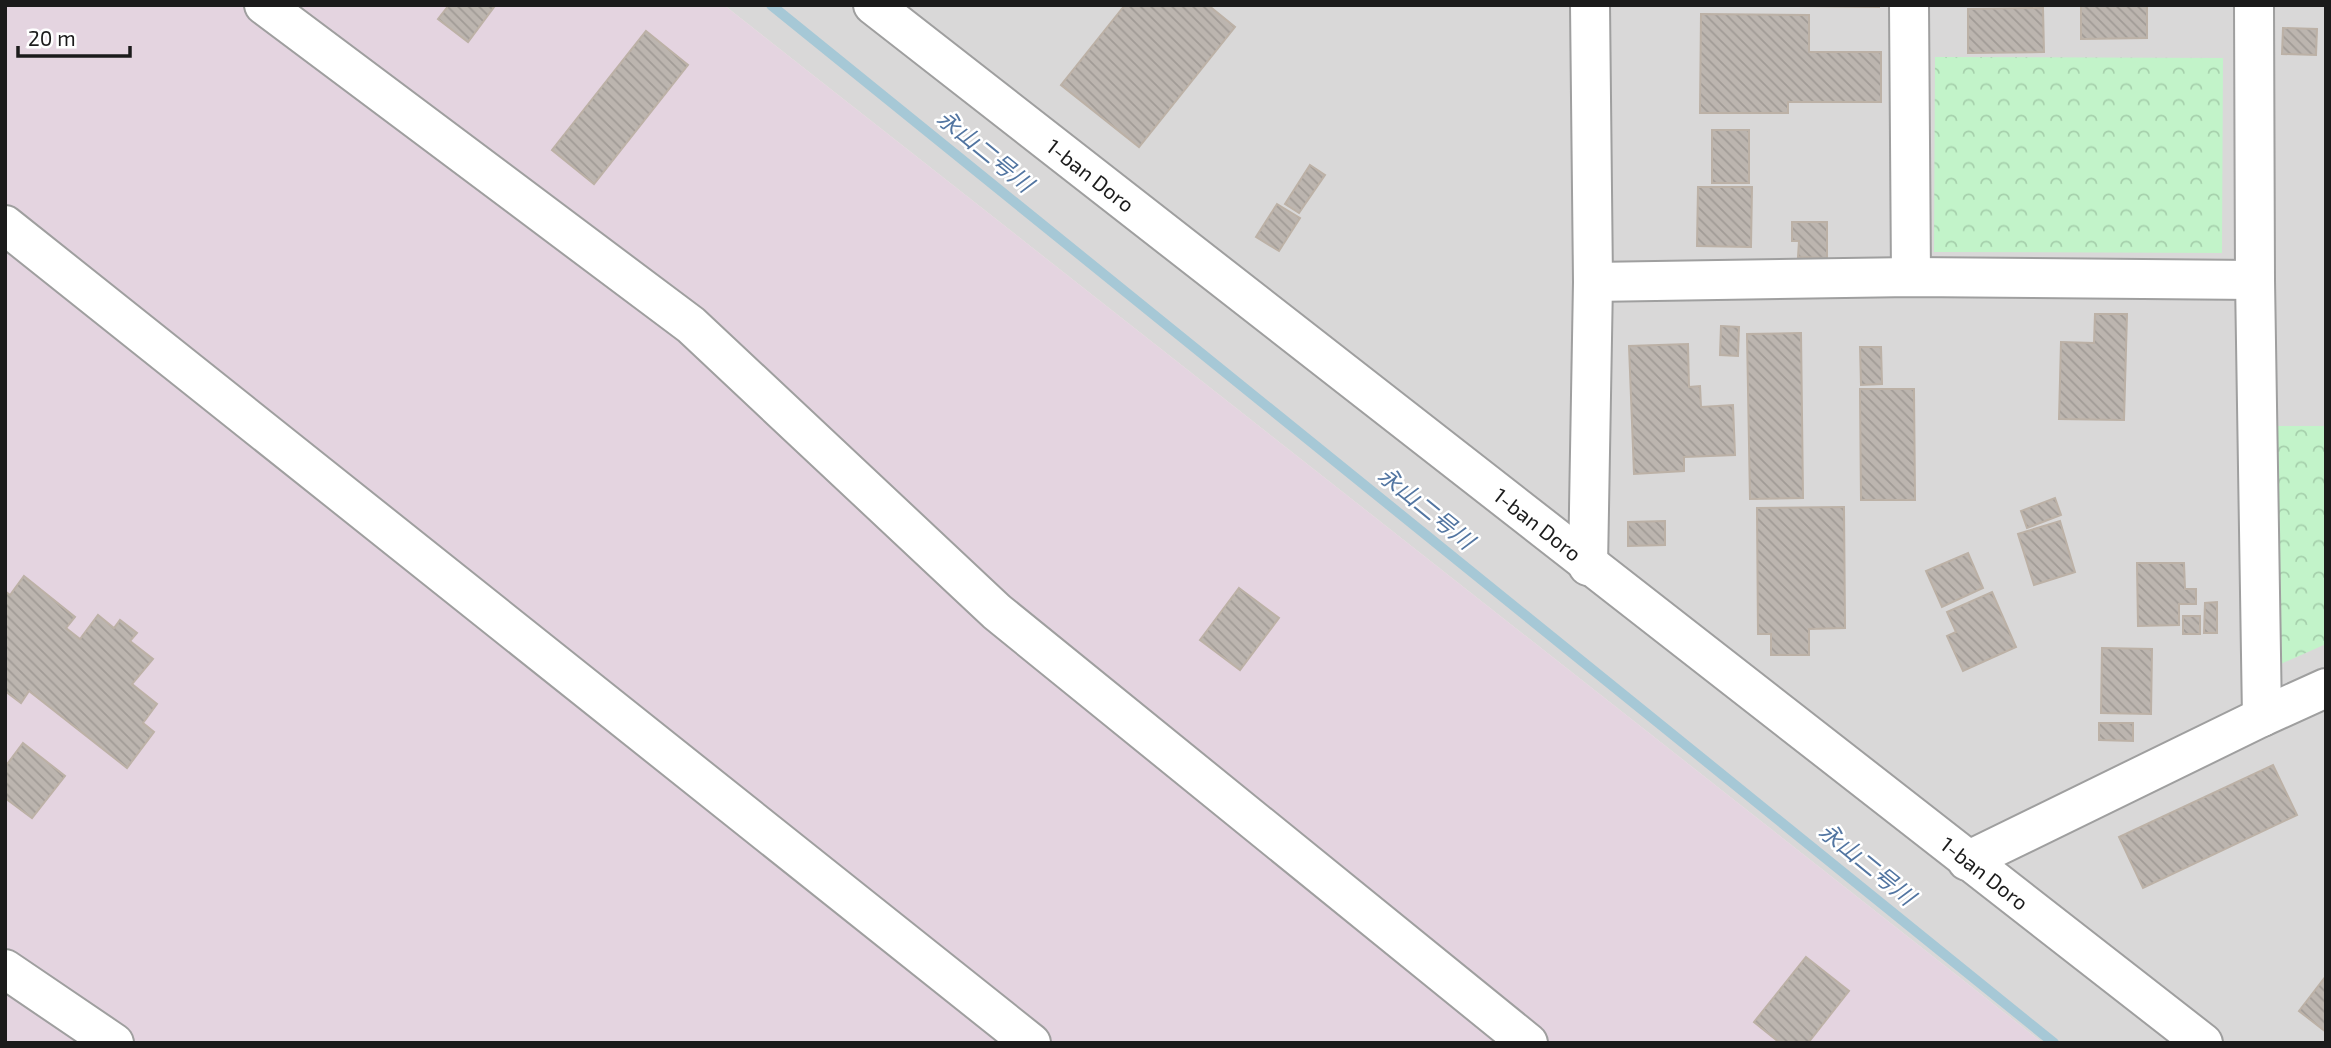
<svg xmlns="http://www.w3.org/2000/svg" width="2331" height="1048" viewBox="0 0 2331 1048" font-family="'Exo 2','Noto Sans JP',sans-serif">
  <style>
    .residential { fill: #d9d8d8 }
    .industrial { fill: #e4d4e0 }
    .park { fill: url(#park-crowns) }
    .lines { fill: none; stroke-linecap: round; stroke-linejoin: round }
    .stream { stroke: #a6c8d6; stroke-width: 10 }
    .building { fill: url(#building-back-hatch); stroke: #bcb1a6; stroke-width: 2 }
    .minor-casing { stroke: #9f9f9f; stroke-width: 42 }
    .minor { stroke: #fff; stroke-width: 38 }
    .labels { text-anchor: middle; stroke-width: 5; stroke-linejoin: round; paint-order: stroke }
    .street-label { font-size: 21px; fill: #1b1b1b; stroke: #fff }
    .water-label { font-size: 23px; font-style: italic; fill: #5275a1; stroke: #fff }
  </style>
  <defs>
    <pattern id="park-crowns" width="20" height="18" patternUnits="userSpaceOnUse" patternTransform="scale(1.75)"><rect width="20" height="18" fill="#c2f3c9"/><path d="M2 6a3 3 0 1 1 6 0M12 15a3 3 0 1 1 6 0" fill="none" stroke="#a6d0ac"/></pattern>
    <pattern id="building-back-hatch" width="6" height="6" patternUnits="userSpaceOnUse" patternTransform="scale(1.75)"><rect width="6" height="6" fill="#bcb5af"/><path d="M-1 5l2 2M0 0l6 6M5-1l2 2" fill="none" stroke="#a19b96"/></pattern>
  </defs>
  <rect width="100%" height="100%" fill="#ece9e2"/>
  <polygon class="residential" points="724,5 2326,5 2326,1043 2043,1043"/>
  <polygon class="industrial" points="5,5 724,5 2043,1043 5,1043"/>
  <g class="park">
    <polygon points="1935,57 2223,58 2222,253 1934,252"/>
    <polygon points="2275,426 2326,426 2326,644 2274,667"/>
  </g>
  <g class="lines">
    <polyline class="stream" points="771,5 2054,1043"/>
  </g>
  <g class="building">
    <polygon points="449,5 492,5 494,7 468,42 438,19"/>
    <polygon points="1125,5 1208,5 1235,27 1139,147 1061,85"/>
    <polygon points="1720,5 1879,5 1879,7"/>
    <polygon points="2081,5 2147,5 2147,38 2081,39"/>
    <polygon points="2043,8 2044,52 1968,53 1968,9"/>
    <polygon points="1701,14 1809,15 1809,52 1881,52 1881,102 1788,102 1788,113 1700,113"/>
    <polygon points="2283,28 2317,29 2316,55 2282,54"/>
    <polygon points="646,31 688,65 594,184 552,150"/>
    <rect x="1712" y="130" width="37" height="53"/>
    <polygon points="1310,165 1325,175 1299,213 1285,204"/>
    <polygon points="1698,187 1752,187 1751,247 1697,246"/>
    <polygon points="1277,204 1300,218 1279,251 1256,237"/>
    <polygon points="1792,222 1827,222 1827,258 1798,257 1799,241 1792,241"/>
    <polygon points="2095,314 2127,314 2124,420 2059,419 2061,342 2094,343"/>
    <polygon points="1721,326 1739,327 1738,356 1720,355"/>
    <polygon points="1801,333 1803,498 1750,499 1747,334"/>
    <polygon points="1688,344 1689,387 1700,386 1701,407 1733,405 1735,455 1684,457 1684,471 1634,474 1629,346"/>
    <polygon points="1860,347 1881,347 1882,384 1861,385"/>
    <polygon points="1860,389 1914,389 1915,500 1861,500"/>
    <polygon points="2055,498 2061,515 2027,528 2021,511"/>
    <polygon points="1844,507 1845,628 1809,629 1809,655 1771,655 1771,634 1758,634 1757,508"/>
    <polygon points="1665,521 1665,545 1628,546 1628,522"/>
    <polygon points="2060,521 2075,572 2034,585 2018,534"/>
    <polygon points="1968,553 1983,588 1942,607 1926,571"/>
    <polygon points="2137,563 2184,563 2185,589 2196,589 2196,604 2179,604 2179,625 2138,626"/>
    <polygon points="24,576 75,617 66,628 80,639 98,615 114,628 120,620 137,633 130,641 153,659 132,684 157,704 143,723 154,732 127,768 29,691 21,703 5,691 5,591 10,595"/>
    <polygon points="1239,588 1279,618 1240,670 1200,640"/>
    <polygon points="1992,592 2016,647 1963,671 1947,636 1956,632 1947,612"/>
    <polygon points="2217,602 2217,633 2204,633 2205,603"/>
    <rect x="2183" y="616" width="17" height="18"/>
    <polygon points="2102,648 2152,649 2151,714 2101,713"/>
    <polygon points="2099,723 2133,723 2133,741 2099,740"/>
    <polygon points="23,743 65,776 32,818 5,798 5,767"/>
    <polygon points="2273,765 2297,815 2143,888 2119,837"/>
    <polygon points="1806,957 1849,991 1808,1043 1780,1043 1754,1022"/>
    <polygon points="2326,976 2326,1032 2299,1011"/>
  </g>
  <g class="lines">
    <defs>
      <g id="minor">
        <polyline points="264,5 691,325 997,612 1528,1043"/>
        <polyline points="873,5 2203,1043"/>
        <polyline points="1909,5 1911,277"/>
        <polyline points="2254,5 2255,280 2262,717"/>
        <polyline points="5,225 1031,1043"/>
        <polyline points="1593,282 1911,277 2255,280"/>
        <polyline points="1588,566 1593,282 1590,5"/>
        <polyline points="1967,861 2262,717 2326,688"/>
        <polyline points="5,969 114,1043"/>
      </g>
    </defs>
    <use href="#minor" class="minor-casing"/>
    <use href="#minor" class="minor"/>
  </g>
  <g class="labels">
    <g class="street-label">
      <text transform="translate(1090 176) rotate(38)" y="7">1-ban Doro</text>
      <text transform="translate(1537 525) rotate(38)" y="7">1-ban Doro</text>
      <text transform="translate(1984 874) rotate(38)" y="7">1-ban Doro</text>
    </g>
    <g class="water-label">
      <text transform="translate(985 151) rotate(39)" y="8">永山二号川</text>
      <text transform="translate(1426 508) rotate(39)" y="8">永山二号川</text>
      <text transform="translate(1867 864) rotate(39)" y="8">永山二号川</text>
    </g>
  </g>
  <rect width="2331" height="1048" fill="none" stroke="#1b1b1b" stroke-width="14"/>
  <path d="M18 46v10h112v-10" fill="none" stroke="#1b1b1b" stroke-width="3.5"/>
  <text x="28" y="46" font-size="21" fill="#1b1b1b" stroke="#ffffff" stroke-width="5" paint-order="stroke">20 m</text>
</svg>
